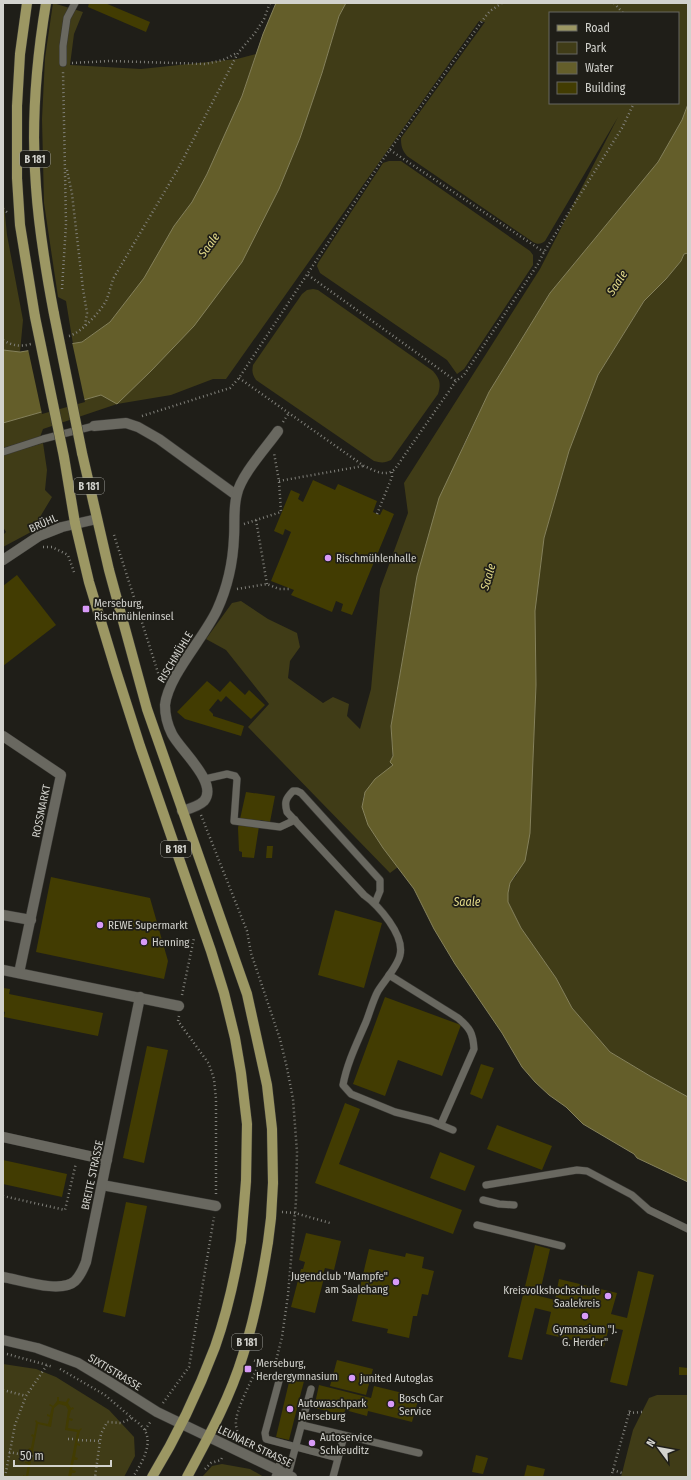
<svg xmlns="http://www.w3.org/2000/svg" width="691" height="1480" viewBox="0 0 691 1480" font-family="'Fira Sans Condensed',sans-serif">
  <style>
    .green { fill: #403c17; fill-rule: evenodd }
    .water { fill: #645e2a; stroke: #85815b }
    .pier { fill: #1f1e18 }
    .building { fill: #423c02 }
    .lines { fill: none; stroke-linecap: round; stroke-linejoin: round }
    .lane-casing { stroke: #393834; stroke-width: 8 }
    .street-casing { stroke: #393834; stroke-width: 11 }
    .primary-casing { stroke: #393834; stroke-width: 11 }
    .path { stroke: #81817b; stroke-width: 2.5; stroke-dasharray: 1 3; stroke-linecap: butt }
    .lane { stroke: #696860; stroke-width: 7 }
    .street { stroke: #696860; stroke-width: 10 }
    .primary { stroke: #9c9763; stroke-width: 10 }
    .primary-bridge-casing { stroke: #393834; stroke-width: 11; stroke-linecap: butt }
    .primary-bridge { stroke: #9c9763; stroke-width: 10 }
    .poi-dot { fill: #d89af8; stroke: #1f1e18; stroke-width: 1.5 }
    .labels { text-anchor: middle; stroke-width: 3.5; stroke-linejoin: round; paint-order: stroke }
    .shield { fill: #1f1e18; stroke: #9c9c97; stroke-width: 1 }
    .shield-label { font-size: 10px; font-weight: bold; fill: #d2d2cd }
    .street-label { font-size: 11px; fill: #d2d2cd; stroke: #1f1e18 }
    .poi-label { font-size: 11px; fill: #d2d2cd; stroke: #1f1e18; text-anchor: start }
    .water-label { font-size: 12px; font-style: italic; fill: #e2da89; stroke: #1f1e18 }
  </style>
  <rect width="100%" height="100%" fill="#1f1e18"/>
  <g class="green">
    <polygon points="53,3 83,12 74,34 70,65 141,69 237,59 256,54 242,96 207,174 192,202 174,226 145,277 110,322 82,342 73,344 66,301 58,297 44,203 42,119 45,58"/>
    <path d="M346,3H688V104L682,120L658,162L550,293L489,392L462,448L417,576L391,726L393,765C385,772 372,783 366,791C352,812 386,851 398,867L390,873L248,727L269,704L226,650L206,639L232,603L241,601L268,619L297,633L300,647L290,661L288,678L323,703L333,697L349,704L347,716L360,729L371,689L380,589L408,513L404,483L540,269L618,117L545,241C541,244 538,245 533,242L407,156C402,150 401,146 401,138L485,22L479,21L226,379H213L171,395L117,404L43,429L40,437L3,448V423L101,395L279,189L300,138L322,73L339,16ZM550,13H678V103H550Z"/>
    <polygon points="389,161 401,161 530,251 533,255 533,265 464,369 457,374 447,360 320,273 317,266 318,263 383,163"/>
    <polygon points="3,195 7,235 23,320 20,352 3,350"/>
    <polygon points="688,253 688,1097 650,1076 610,1052 572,1008 556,978 521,928 508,902 508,893 510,883 516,876 530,833 536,685 535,611 544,538 569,451 598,375 644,301 666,279 681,261 684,254"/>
    <path d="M313,289L318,290L433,371C440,379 441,384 438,394L391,460C385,463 381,463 374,461L256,380C252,374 252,371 253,365L302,294L307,290Z"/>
    <polygon points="43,443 47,470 45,490 52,497 31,532 3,547 3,535 6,532 3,527 3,455"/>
    <polygon points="3,1364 36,1369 56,1377 109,1410 134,1437 135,1456 124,1477 3,1477"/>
    <polygon points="657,1395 688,1395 688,1477 621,1477 633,1430 649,1398"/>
    <polygon points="222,1464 250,1469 264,1477 202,1477 212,1466"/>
  </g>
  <g class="water">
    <polygon points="276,3 346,3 339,16 322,73 300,138 279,189 242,262 194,326 151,371 117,404 101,395 3,423 3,350 20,352 82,342 110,322 144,278 174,226 192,202 207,174 242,96 263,34"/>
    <polygon points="688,104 688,253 684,254 681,261 666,279 644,301 598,375 569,451 544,538 535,611 536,685 530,833 525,861 510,883 508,893 508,902 521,928 556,978 572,1008 610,1052 650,1076 688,1097 688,1182 637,1158 634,1154 583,1124 566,1107 549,1095 535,1082 522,1067 502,1033 455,964 434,929 414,889 383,848 368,825 362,807 365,792 375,779 393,765 390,762 393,756 391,726 417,576 439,498 489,392 550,293 658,162 682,120"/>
  </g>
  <polygon class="pier" points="72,342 85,402 42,414 28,349"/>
  <g class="building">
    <polygon points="89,3 105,3 150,22 146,32 88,7"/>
    <polygon points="313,480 335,490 338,484 377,501 373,512 377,514 380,515 383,509 394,514 352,615 341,611 343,604 336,601 332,612 291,595 294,590 271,581 291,532 285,529 283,535 274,531 291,490 300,494 298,499 303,502"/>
    <polygon points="17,575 56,625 3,666 3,586"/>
    <polygon points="207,681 220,692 230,681 245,695 249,690 265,705 251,719 226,696 221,702 218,699 209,710 213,714 213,716 244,726 241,736 185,719 177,712"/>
    <polygon points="246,792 275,796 270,822 260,820 254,858 242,857 242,852 239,851 238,828"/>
    <polygon points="267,846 273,846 272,858 266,858"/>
    <polygon points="51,877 150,898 168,961 164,979 36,952"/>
    <polygon points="335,910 382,923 364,988 318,975"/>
    <polygon points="3,988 10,989 9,994 103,1013 98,1036 4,1017 5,1012 3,1011"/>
    <polygon points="385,997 461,1025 442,1076 398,1060 385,1096 353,1084"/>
    <polygon points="147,1046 168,1050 144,1163 123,1158"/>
    <polygon points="481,1064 494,1068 482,1099 470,1094"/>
    <polygon points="345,1103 360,1109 339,1164 462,1210 453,1234 315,1183"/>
    <polygon points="497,1125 552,1146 542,1170 487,1149"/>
    <polygon points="440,1152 475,1166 465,1191 430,1178"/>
    <polygon points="3,1160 67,1174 62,1197 3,1184"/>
    <polygon points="126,1202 147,1206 125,1317 103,1312"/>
    <polygon points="306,1233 341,1241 334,1270 325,1268 323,1274 325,1274 315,1313 291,1307 301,1269 303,1269 305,1262 299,1260"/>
    <polygon points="535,1245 550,1249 539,1296 555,1300 559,1279 617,1293 611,1314 627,1318 638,1271 654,1275 627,1386 610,1382 623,1330 609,1327 604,1347 546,1334 551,1312 535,1308 522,1360 508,1357"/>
    <polygon points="369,1249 405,1257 406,1253 424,1257 422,1268 434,1271 428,1295 422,1294 417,1316 413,1316 409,1338 387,1333 388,1329 352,1321"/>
    <polygon points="337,1360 373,1369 366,1395 330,1386"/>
    <polygon points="679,1367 688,1368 688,1375 679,1375"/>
    <polygon points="290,1378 304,1381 289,1440 276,1437"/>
    <polygon points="319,1385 371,1398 374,1386 419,1397 412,1422 368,1411 367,1416 345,1410 344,1415 314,1408"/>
    <polygon points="57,1397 59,1397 59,1401 66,1402 68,1398 70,1399 68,1403 71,1408 73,1407 74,1409 71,1410 69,1418 73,1419 72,1421 69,1420 68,1428 79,1430 81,1428 82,1429 80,1431 77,1443 80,1444 80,1446 77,1445 75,1457 78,1458 77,1460 74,1460 72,1470 76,1471 75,1473 72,1473 71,1477 68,1477 77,1432 65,1430 68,1410 66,1406 59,1404 54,1408 51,1427 38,1424 28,1477 23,1477 23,1475 26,1476 28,1464 25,1463 25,1462 28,1462 30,1456 31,1450 28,1450 29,1448 31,1448 33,1437 31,1436 32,1434 34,1435 36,1423 35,1421 36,1420 38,1422 48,1424 50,1417 47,1416 47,1414 50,1415 52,1407 49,1405 50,1404 53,1406 57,1401"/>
    <polygon points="476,1455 488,1458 483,1474 472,1472"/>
    <polygon points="527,1465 545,1469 543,1477 524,1477"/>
  </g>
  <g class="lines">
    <defs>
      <g id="lane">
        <polyline points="63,63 63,46 67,18 75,3"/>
        <polyline points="3,452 43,439 94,426"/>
        <polyline points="205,779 227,774 235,776 237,779 234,821 280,827 295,820"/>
        <path d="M375,903L380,891V880L301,793L297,791H293C286,798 284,802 287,812L364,895C378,905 405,935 400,955C398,966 384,981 378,991C373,1000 370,1012 366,1022C357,1043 347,1063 343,1085L351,1094L395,1112L431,1121L453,1130"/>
        <path d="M389,975L458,1018C470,1028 473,1033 474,1049L441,1124"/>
        <polyline points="486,1185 577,1170 587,1171 632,1195 649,1210 688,1229"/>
        <polyline points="483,1200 499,1204 514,1205"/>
        <polyline points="477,1225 562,1246"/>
        <polyline points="279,1381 265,1433 266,1439 338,1458"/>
        <polyline points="302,1425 419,1453"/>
        <polyline points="288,1475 311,1389"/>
        <polyline points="275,1477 280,1463"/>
        <polyline points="333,1477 344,1436"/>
      </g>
      <g id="street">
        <polyline points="94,426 126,423 138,427 159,439 236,495"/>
        <polyline points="3,560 39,536 62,527 97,519"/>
        <polyline points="3,736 61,775 19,973"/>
        <path d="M182,811C189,809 199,806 204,801C219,783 180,750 172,734C168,726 165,714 165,705C168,676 204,638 217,610C228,586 233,562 234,537C235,523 233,508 237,494C241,475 266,448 278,431"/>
        <polyline points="3,915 31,920"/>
        <polyline points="3,970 179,1006"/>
        <polyline points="3,1137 107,1160"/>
        <polyline points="102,1185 216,1206"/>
        <path d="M3,1277C21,1280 61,1294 75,1281C81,1275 83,1269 86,1262L140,997"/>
        <polyline points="3,1340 37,1348 78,1363 108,1381 157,1412 292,1477"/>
      </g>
      <g id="primary">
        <polyline points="27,3 20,54 17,106 17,178 20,225 35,317"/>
        <path d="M46,3C36,63 31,126 36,187C39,230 46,272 54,314"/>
        <polyline points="82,453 109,570 147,709 247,994 267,1085 272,1129 273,1183"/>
        <polyline points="64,457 75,523 89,582 116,671 140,746 211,951 224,993 235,1038 241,1073 247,1124 246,1181"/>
        <path d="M152,1477C177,1436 198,1392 215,1347C227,1313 235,1277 241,1241"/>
        <path d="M187,1477C208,1438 230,1398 243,1355C255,1318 262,1280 268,1242"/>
      </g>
    </defs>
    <use href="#lane" class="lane-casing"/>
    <use href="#street" class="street-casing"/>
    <use href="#primary" class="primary-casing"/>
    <g class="path">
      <polyline points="614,3 623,13"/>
      <polyline points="72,63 110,61 205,64 223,60 237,53"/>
      <polyline points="390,150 544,252"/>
      <polyline points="67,170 72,194 83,289 87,313 85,325"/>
      <polyline points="3,209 8,213"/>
      <polyline points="308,275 456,381"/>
      <polyline points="62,289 66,224 63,71"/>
      <path d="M69,336C81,333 100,312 106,301C109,294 111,286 113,279L178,169L238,53L255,33L264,19L270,3"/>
      <path d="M3,340C13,346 20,347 31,344"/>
      <path d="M239,378L364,466C374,470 385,478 395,469L456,381L464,375L538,264L544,252L622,128L634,103"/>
      <polyline points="142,416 230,388 239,378 381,162 485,17 490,11 502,3"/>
      <polyline points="283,422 289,413"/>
      <polyline points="279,481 363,466"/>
      <polyline points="377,514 392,477 392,472"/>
      <polyline points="256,520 267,584"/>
      <polyline points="244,524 281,512 279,481 274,453"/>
      <polyline points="114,535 161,682"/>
      <polyline points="43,547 52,547 68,555 74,572"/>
      <polyline points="237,589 267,584 279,589 290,589"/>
      <path d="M201,815L247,931L251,953L280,1039L287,1068L293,1099L297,1152L296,1201L288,1295L282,1337L275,1365C268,1368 260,1363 253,1360"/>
      <polyline points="182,995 194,938"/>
      <polyline points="179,1016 178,1021 209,1064 214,1079 216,1099 216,1196"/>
      <polyline points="3,1196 65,1210 76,1163"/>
      <polyline points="282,1212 295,1213 330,1223"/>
      <polyline points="7,1354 47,1365"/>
      <polyline points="60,1369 105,1395 132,1418 121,1423 107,1422 101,1434 95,1477"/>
      <polyline points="3,1390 26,1396 47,1365 53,1367"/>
      <polyline points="163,1403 189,1367 214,1217"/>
      <polyline points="629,1413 642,1412"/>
      <path d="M132,1418C136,1421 141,1425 144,1429C154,1444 141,1464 133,1477"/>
      <polyline points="145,1430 151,1421"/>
      <polyline points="68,1439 75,1439"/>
      <polyline points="78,1440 100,1441"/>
      <path d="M244,1441C240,1436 236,1431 236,1424C234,1413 254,1375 260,1363"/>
      <polyline points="9,1452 30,1456"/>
      <polyline points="32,1456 37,1457"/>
      <polyline points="205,1469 211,1463 221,1460 223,1456"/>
      <polyline points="613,1470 622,1473"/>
      <polyline points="5,1477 15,1425 26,1396"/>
      <polyline points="611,1477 630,1410"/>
    </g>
    <use href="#lane" class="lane"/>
    <use href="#street" class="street"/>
    <use href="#primary" class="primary"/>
    <defs>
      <g id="primary-bridge">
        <polyline points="54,314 82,453"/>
        <polyline points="35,317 64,457"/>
        <polyline points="241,1241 246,1181"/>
        <polyline points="268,1242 271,1218 273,1183"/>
      </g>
    </defs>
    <use href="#primary-bridge" class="primary-bridge-casing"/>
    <use href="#primary-bridge" class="primary-bridge"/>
  </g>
  <g class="poi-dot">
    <circle cx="328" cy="558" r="4"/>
    <rect x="82" y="605" width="8" height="8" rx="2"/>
    <circle cx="100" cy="925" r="4"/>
    <circle cx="144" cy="942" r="4"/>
    <circle cx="396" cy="1282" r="4"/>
    <circle cx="608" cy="1296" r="4"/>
    <circle cx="585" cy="1316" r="4"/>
    <rect x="244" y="1365" width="8" height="8" rx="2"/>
    <circle cx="352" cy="1378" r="4"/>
    <circle cx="391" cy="1404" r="4"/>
    <circle cx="290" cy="1409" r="4"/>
    <circle cx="312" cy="1443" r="4"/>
  </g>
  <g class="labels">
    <g class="shield">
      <rect x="20" y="151" width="30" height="16" rx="3"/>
      <rect x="74" y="478" width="30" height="16" rx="3"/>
      <rect x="161" y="841" width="30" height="16" rx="3"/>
      <rect x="232" y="1334" width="30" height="16" rx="3"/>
    </g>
    <g class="shield-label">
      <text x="35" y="163">B 181</text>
      <text x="89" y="490">B 181</text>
      <text x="176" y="853">B 181</text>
      <text x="247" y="1346">B 181</text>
    </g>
    <g class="street-label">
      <text transform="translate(43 523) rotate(-24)" y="4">BRÜHL</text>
      <text transform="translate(175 657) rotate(-59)" y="4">RISCHMÜHLE</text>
      <text transform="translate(41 811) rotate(-78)" y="4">ROSSMARKT</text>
      <text transform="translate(92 1175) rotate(-78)" y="4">BREITE STRASSE</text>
      <text transform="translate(115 1372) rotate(31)" y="4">SIXTISTRASSE</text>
      <text transform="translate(255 1446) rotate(26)" y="4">LEUNAER STRASSE</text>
    </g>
    <g class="poi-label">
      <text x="336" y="562">Rischmühlenhalle</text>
      <text x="94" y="607">Merseburg,<tspan x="94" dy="13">Rischmühleninsel</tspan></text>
      <text x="108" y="929">REWE Supermarkt</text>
      <text x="152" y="946">Henning</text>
      <text x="388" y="1280" text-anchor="end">Jugendclub "Mampfe"<tspan x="388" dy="13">am Saalehang</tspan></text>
      <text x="600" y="1294" text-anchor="end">Kreisvolkshochschule<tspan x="600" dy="13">Saalekreis</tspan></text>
      <text x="585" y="1333" text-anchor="middle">Gymnasium "J.<tspan x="585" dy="13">G. Herder"</tspan></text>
      <text x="256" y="1367">Merseburg,<tspan x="256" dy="13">Herdergymnasium</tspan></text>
      <text x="360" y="1382">junited Autoglas</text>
      <text x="399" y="1402">Bosch Car<tspan x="399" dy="13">Service</tspan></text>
      <text x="298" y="1407">Autowaschpark<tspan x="298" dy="13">Merseburg</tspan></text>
      <text x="320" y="1441">Autoservice<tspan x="320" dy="13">Schkeuditz</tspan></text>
    </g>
    <g class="water-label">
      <text transform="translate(209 245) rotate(-54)" y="4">Saale</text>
      <text transform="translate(617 283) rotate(-57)" y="4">Saale</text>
      <text transform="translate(488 577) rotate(-74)" y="4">Saale</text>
      <text x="467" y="906">Saale</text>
    </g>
  </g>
  <rect width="691" height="1480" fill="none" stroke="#d2d2cd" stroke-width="8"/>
  <rect x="549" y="12" width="130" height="92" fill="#1f1e18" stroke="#676660"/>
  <rect x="557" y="25" width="20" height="6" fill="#9c9763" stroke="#676660"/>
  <text x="585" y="32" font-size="12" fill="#d2d2cd">Road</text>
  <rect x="557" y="42" width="20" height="12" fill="#403c17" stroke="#676660"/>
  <text x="585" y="52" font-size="12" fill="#d2d2cd">Park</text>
  <rect x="557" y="62" width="20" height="12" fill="#645e2a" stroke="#676660"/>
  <text x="585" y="72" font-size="12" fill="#d2d2cd">Water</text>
  <rect x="557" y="82" width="20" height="12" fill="#423c02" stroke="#676660"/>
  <text x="585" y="92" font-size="12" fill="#d2d2cd">Building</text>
  <g transform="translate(659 1448) rotate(302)" stroke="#1f1e18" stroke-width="3" paint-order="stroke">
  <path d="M0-3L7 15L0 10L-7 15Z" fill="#d2d2cd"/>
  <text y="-6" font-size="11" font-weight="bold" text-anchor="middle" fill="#d2d2cd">N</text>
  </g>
  <path d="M14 1460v6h97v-6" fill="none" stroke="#d2d2cd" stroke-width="2"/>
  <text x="20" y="1460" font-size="12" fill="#d2d2cd" stroke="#1f1e18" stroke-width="3" paint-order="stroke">50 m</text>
</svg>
